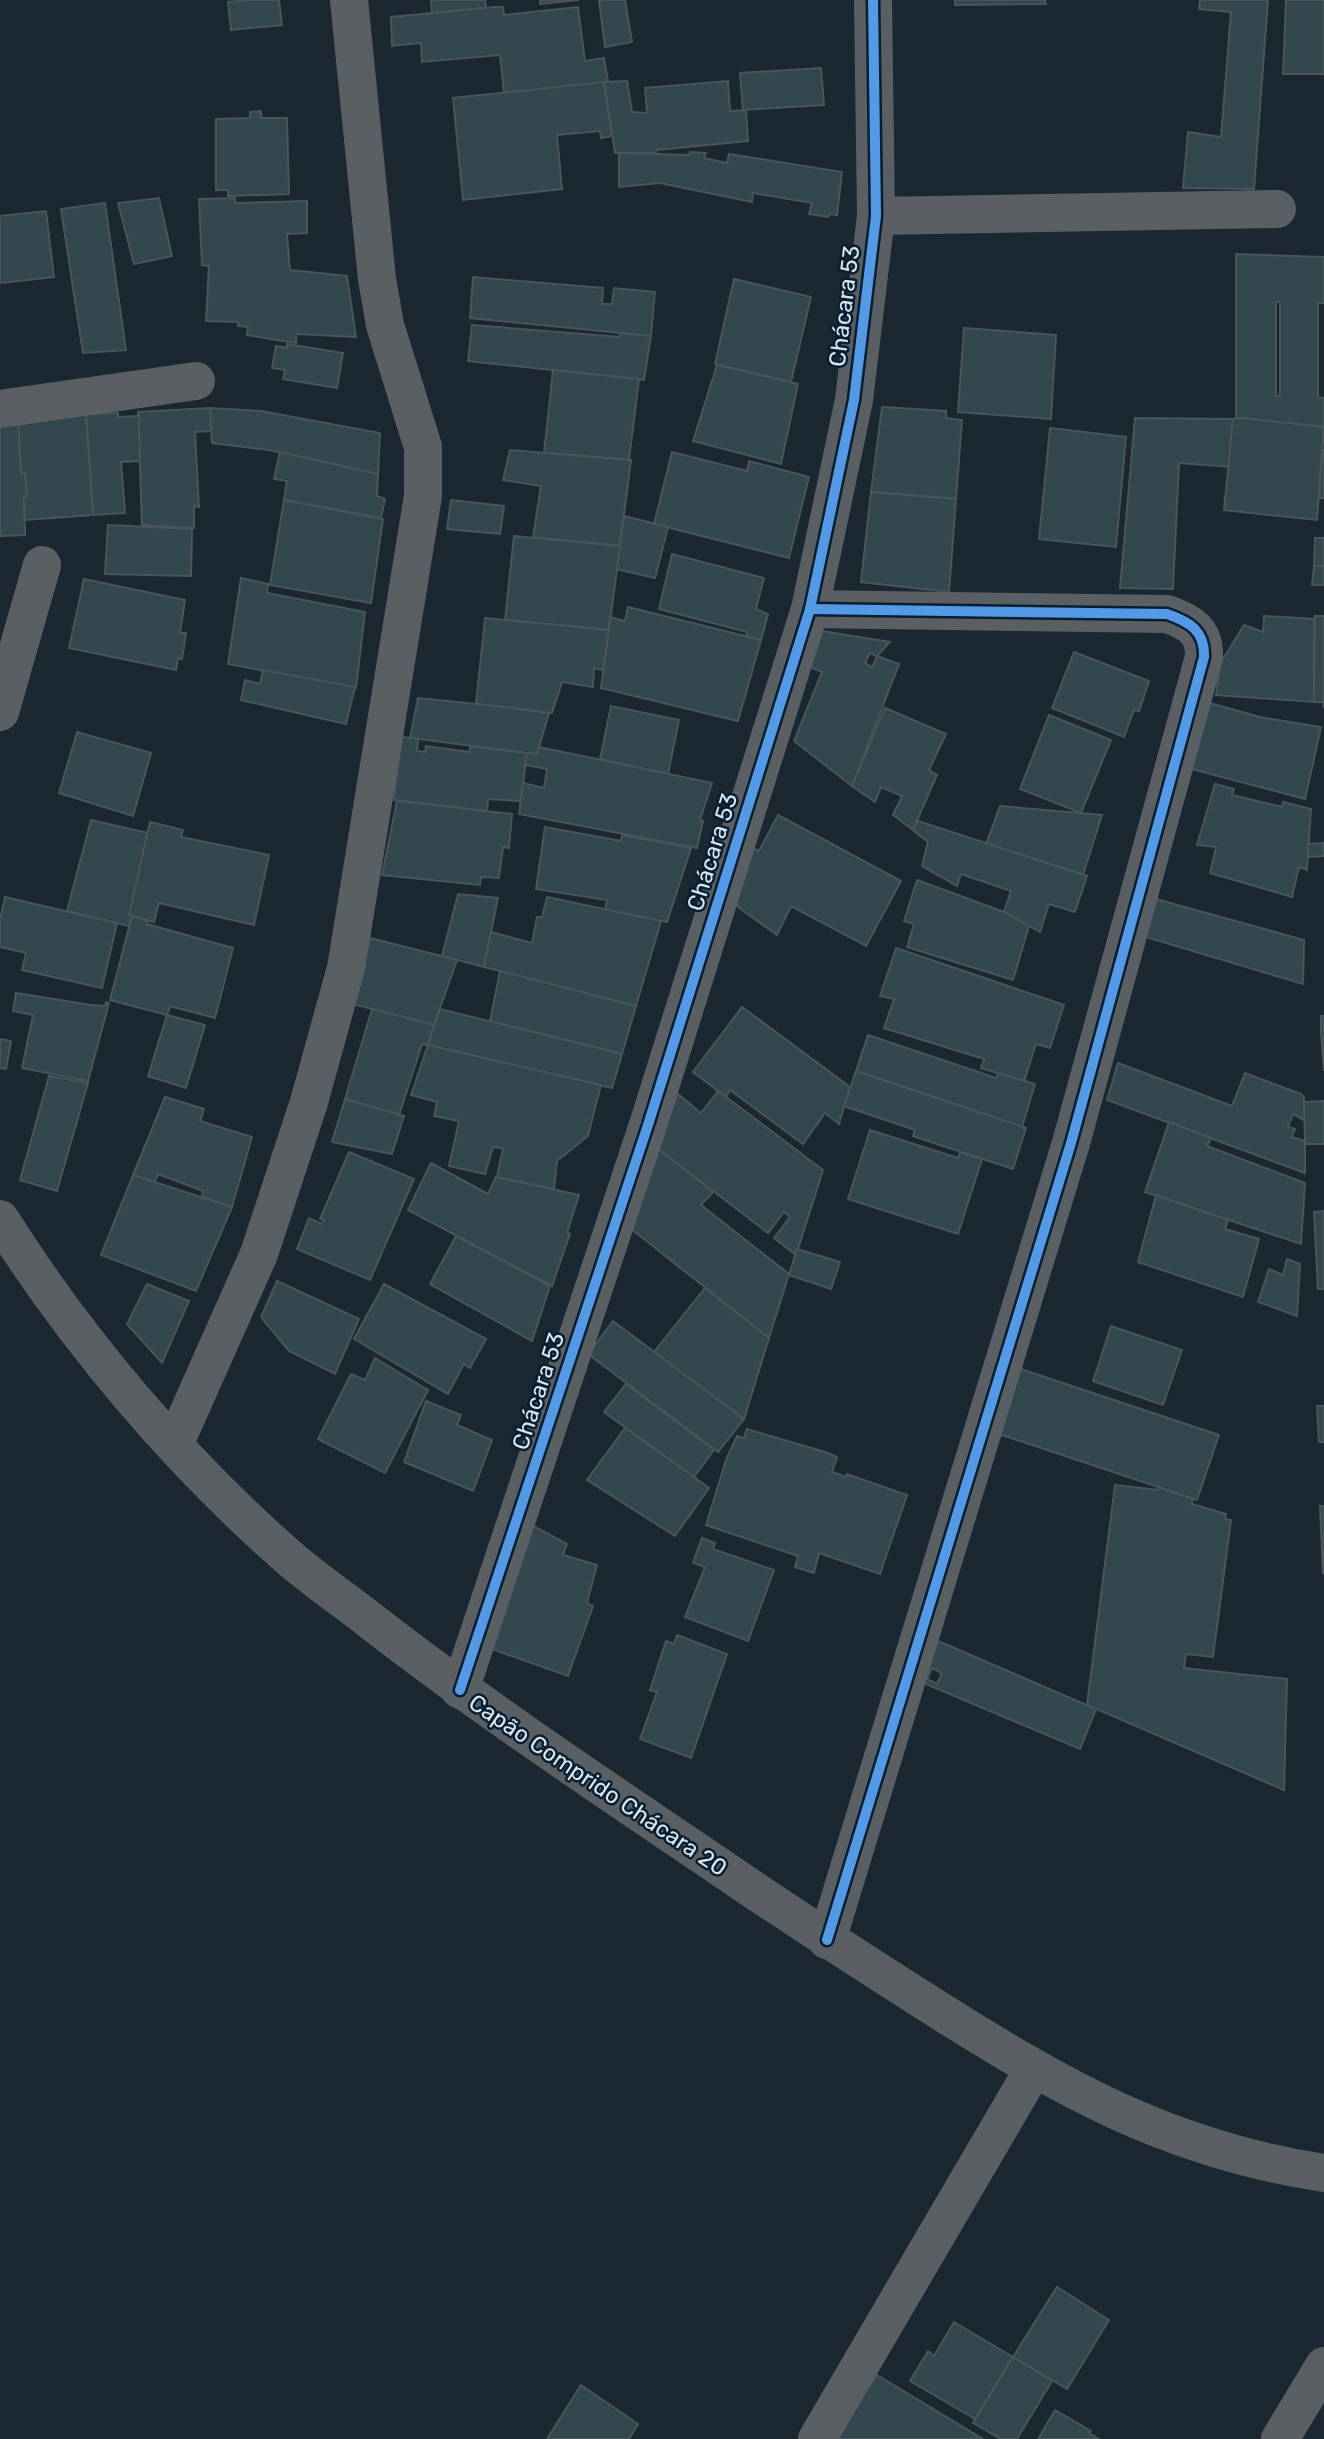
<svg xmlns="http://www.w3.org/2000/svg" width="1324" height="2439" viewBox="0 0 1324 2439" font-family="Rubik,sans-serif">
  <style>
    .building { fill: #33474f; stroke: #49555b; stroke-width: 2; fill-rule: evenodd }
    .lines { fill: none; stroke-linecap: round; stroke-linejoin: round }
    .minor { stroke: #5a5f64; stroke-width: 38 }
    .cycleway-casing { stroke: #091f30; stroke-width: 15 }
    .cycleway { stroke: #5399e6; stroke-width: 10 }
    .labels { text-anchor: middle; stroke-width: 5; stroke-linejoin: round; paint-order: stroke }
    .street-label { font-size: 23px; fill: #d8e6f1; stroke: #091f30 }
  </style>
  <rect width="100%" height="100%" fill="#1c2831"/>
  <g class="building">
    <polygon points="250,0 279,0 282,25 231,30 228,2"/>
    <polygon points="431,0 485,0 486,8 432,13"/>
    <polygon points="540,0 579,0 540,4"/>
    <polygon points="599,0 625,0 632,42 605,47"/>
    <polygon points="955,0 1045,0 1046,4 955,5"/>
    <polygon points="1200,0 1268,0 1254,189 1183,188 1188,132 1221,137 1231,12 1199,9"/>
    <polygon points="1286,0 1324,0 1324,74 1283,74"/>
    <polygon points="495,7 503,7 504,15 578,7 585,61 604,58 608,82 504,93 500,55 422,62 421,43 392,46 391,17"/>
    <polygon points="821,68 824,105 743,110 740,73"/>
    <polygon points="627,81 632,112 647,113 645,88 728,81 730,111 746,110 748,141 656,150 656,153 615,153 604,82"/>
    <polygon points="604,82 612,136 601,138 600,131 557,135 562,189 463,200 453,98"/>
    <polygon points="261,111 261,118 287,118 289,194 228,196 228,190 216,190 216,119 250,118 250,112"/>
    <polygon points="690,152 706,153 704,158 727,163 729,154 842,172 837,215 830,214 828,217 809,214 812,203 753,193 752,202 660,183 619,187 619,153 689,155"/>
    <polygon points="159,198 172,256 134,264 118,203"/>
    <polygon points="235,198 235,203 307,201 307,233 287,234 290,270 347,276 356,337 296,334 296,343 247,335 248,327 238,326 239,322 206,321 209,266 202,265 199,199"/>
    <polygon points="105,203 126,350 83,353 61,209"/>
    <polygon points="46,211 54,277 0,283 0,216"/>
    <path d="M1236,254L1324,257V303H1318V397L1324,398V427L1236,419ZM1276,302H1280V396H1276Z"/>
    <polygon points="473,277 603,288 602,304 612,304 614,288 655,292 651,336 470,318"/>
    <polygon points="734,279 811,297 791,382 715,364"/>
    <polygon points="472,325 620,337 621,333 651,336 644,380 468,361"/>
    <polygon points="964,328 1056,335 1051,419 958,412"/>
    <polygon points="287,344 343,353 337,388 283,379 285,370 272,368 276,346 287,348"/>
    <polygon points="717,365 798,384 781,464 693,441"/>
    <polygon points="553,370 639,379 629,460 544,453"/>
    <polygon points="882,407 946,411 946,418 962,420 956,499 871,492"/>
    <polygon points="210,408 261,411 380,433 378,474 269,450 212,443"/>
    <polygon points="210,408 211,431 195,432 199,507 194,506 194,528 142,525 138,412"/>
    <polygon points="118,413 118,417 139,416 140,461 121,462 125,513 93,515 86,414"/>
    <polygon points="0,414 18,417 21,474 25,473 27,497 24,497 25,535 0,536"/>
    <polygon points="86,414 93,515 25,520 24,497 27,497 25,473 21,474 18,417"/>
    <polygon points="1135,418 1233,419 1231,467 1179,463 1173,589 1120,588"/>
    <polygon points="1242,418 1324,427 1317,520 1224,510 1233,419"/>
    <polygon points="1050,428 1126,437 1116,547 1039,539"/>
    <polygon points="510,450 631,460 620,546 533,537 541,486 503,480"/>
    <polygon points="1322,450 1324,450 1324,498 1319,498"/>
    <polygon points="280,452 378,474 377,496 385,499 381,518 284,500 287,481 274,479"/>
    <polygon points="672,452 747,471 749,461 809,477 789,558 654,524"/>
    <polygon points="871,492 956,499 949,592 861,582"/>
    <polygon points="284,500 383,519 371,603 270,585"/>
    <polygon points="451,500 504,506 500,534 447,529"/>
    <polygon points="624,516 668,527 655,578 616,569"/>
    <polygon points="108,525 192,529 191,576 105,574"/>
    <polygon points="514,536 620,546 609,630 505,620"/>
    <polygon points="1315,538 1324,538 1324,566 1314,566"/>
    <polygon points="672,554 764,578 756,609 768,614 761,640 746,637 747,632 659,609"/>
    <polygon points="1314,566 1324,566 1324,585 1312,585"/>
    <polygon points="241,578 268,584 267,593 365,612 356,688 228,664"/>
    <polygon points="84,579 185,600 180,633 186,633 182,659 178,658 176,670 69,648"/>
    <polygon points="628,607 761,640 738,721 601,688 610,617 625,621"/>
    <polygon points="1264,616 1314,619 1314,702 1216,695 1220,664 1244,625 1263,632"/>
    <polygon points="1315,616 1324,616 1324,708 1323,702 1314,702"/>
    <polygon points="485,618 609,630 603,670 594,668 593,687 562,682 552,713 476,704"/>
    <path d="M822,631L890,642L877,656L899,664L852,786L794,741L822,672L807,666ZM870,653L877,657L872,667L865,663Z"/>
    <polygon points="1074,652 1149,681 1139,711 1134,710 1124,737 1052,708"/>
    <polygon points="263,670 355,687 346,724 241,700 245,680 260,684"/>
    <polygon points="418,698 505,707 549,713 537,754 527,753 410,738"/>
    <polygon points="1206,702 1260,717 1321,727 1305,799 1184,767"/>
    <polygon points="611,706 679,720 668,774 600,759"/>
    <polygon points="885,708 946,734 929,770 937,775 913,830 893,815 902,796 881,787 875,802 852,786"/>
    <polygon points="1049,715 1111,740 1081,813 1020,789"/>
    <polygon points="77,732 151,753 133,816 59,793"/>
    <polygon points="402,737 418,739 417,751 425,752 426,746 470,752 470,746 527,753 521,801 488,799 487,811 394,800"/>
    <polygon points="539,747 712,783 700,820 703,821 697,848 519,814 523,783 544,788 547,769 525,765 527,753 537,754"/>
    <polygon points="1215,784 1234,789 1232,795 1282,807 1283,802 1311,809 1307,870 1299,867 1292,897 1210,873 1216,847 1197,845"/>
    <polygon points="397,801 512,814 509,848 503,847 499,878 481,877 480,885 382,875"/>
    <polygon points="1000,806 1102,815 1083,875 986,844"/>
    <polygon points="778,815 901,881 866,946 791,906 777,935 731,902 752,848 759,851"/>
    <polygon points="91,820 148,833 129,926 67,911"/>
    <polygon points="918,821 1087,876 1075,912 1049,904 1040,932 1004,912 1011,891 961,874 957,886 922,866 928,842 913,830"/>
    <polygon points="150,822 183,830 181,837 269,855 254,925 159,903 154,922 129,915"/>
    <polygon points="545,827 621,841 622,835 691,848 667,922 605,910 607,900 536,889"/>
    <polygon points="1324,843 1324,856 1308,857 1308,844"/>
    <polygon points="917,880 1004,912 1029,926 1013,980 907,947 914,924 904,921"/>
    <polygon points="458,894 498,898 484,967 442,956"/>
    <polygon points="1145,896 1304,940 1303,984 1146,937"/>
    <polygon points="5,897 117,923 102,988 22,970 26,953 0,947 0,920"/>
    <polygon points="547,897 661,921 636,1006 484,967 491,932 532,943 537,917 542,917"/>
    <polygon points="132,916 148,921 147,924 233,948 215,1018 170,1006 167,1015 110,1000"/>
    <polygon points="370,938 457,960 434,1025 353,1004"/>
    <polygon points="896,948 1064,1005 1050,1048 1036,1044 1024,1081 981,1068 984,1059 884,1028 894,999 880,996"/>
    <polygon points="500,971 636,1006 622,1054 490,1021"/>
    <polygon points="16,993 91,1005 105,1006 106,1002 109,1003 88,1081 22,1068 33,1015 13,1011"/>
    <polygon points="742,1007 850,1087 839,1124 825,1113 803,1144 730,1090 726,1097 693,1072"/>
    <polygon points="372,1009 434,1025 428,1045 422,1044 399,1115 345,1099"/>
    <polygon points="440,1009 622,1054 612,1088 428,1045"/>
    <polygon points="167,1015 205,1025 186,1088 148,1076"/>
    <polygon points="1321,1016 1324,1016 1324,1071 1321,1032"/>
    <polygon points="868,1035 996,1078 998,1073 1035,1084 1022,1127 856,1071"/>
    <polygon points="0,1039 11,1041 6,1069 0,1068"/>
    <polygon points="428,1045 601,1085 588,1136 557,1161 554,1189 497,1177 503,1148 493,1147 485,1174 449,1166 459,1121 434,1116 437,1102 411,1095"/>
    <polygon points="1118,1063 1232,1106 1245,1073 1301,1094 1304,1097 1304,1120 1293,1114 1288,1127 1295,1129 1292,1137 1305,1141 1305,1173 1107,1100"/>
    <polygon points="856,1071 1026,1128 1013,1169 913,1136 915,1130 844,1106"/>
    <polygon points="49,1076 88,1083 57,1191 20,1180"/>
    <polygon points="718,1091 823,1170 796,1255 774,1238 790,1217 784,1212 768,1233 657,1148 678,1094 701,1113"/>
    <polygon points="165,1097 204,1109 200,1121 252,1137 232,1207 202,1197 203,1191 158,1174 155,1182 133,1175"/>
    <polygon points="345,1099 404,1116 392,1154 332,1142"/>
    <polygon points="1324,1101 1324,1144 1305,1144 1304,1102"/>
    <polygon points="1169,1122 1211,1138 1207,1146 1305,1183 1301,1244 1145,1192"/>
    <polygon points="870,1130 958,1158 960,1152 982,1159 958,1234 848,1199"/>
    <polygon points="657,1148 713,1192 701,1205 789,1274 769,1338 630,1228"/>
    <polygon points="349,1152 414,1179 370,1280 297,1249 309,1218 322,1224 324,1220 320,1219"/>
    <polygon points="431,1163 488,1194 496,1177 579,1195 567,1233 570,1234 552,1286 408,1210"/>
    <polygon points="133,1175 232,1207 196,1291 101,1255"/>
    <polygon points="1156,1195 1228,1220 1225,1229 1259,1239 1243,1297 1138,1262"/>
    <polygon points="1324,1211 1324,1289 1318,1289 1314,1212"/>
    <polygon points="456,1236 550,1286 532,1341 430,1284"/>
    <polygon points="797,1249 840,1262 831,1289 789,1275"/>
    <polygon points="1287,1259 1300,1264 1297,1316 1258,1302 1269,1269 1283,1275"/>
    <polygon points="277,1281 359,1319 335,1374 289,1351 261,1317"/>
    <polygon points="147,1284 189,1301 162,1363 127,1324"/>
    <polygon points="384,1284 486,1339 470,1368 464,1364 448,1394 354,1339"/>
    <polygon points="705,1288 769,1338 744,1419 654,1352"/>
    <polygon points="613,1321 744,1419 718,1452 588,1354"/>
    <polygon points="1111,1326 1182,1350 1163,1405 1093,1381"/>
    <polygon points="375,1358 428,1390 385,1473 318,1439 351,1374 365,1380"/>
    <polygon points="1018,1368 1219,1435 1197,1500 996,1433"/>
    <polygon points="626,1384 714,1450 694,1477 604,1412"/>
    <polygon points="426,1401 461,1415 457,1425 492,1440 473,1491 404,1462"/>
    <polygon points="1317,1406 1324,1406 1324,1442 1319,1442"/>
    <polygon points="625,1428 709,1488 675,1536 587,1480"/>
    <polygon points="747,1429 825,1452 837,1457 832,1472 846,1477 847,1474 907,1495 880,1574 819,1553 814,1573 795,1567 798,1556 706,1525 726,1460 737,1436 744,1438"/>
    <polygon points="1115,1485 1158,1490 1158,1487 1193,1499 1192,1504 1226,1514 1225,1519 1231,1520 1213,1657 1186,1654 1184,1668 1287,1679 1284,1790 1087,1705"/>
    <polygon points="1320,1506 1324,1506 1324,1573 1323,1573"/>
    <polygon points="528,1523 567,1544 563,1555 597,1565 587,1603 593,1606 568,1676 486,1647"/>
    <polygon points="702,1538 715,1543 713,1549 774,1570 748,1641 685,1617 705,1567 693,1563"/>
    <polygon points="677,1635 727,1654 691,1758 640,1739 657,1692 650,1690 666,1641 674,1644"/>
    <path d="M938,1641L1096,1709L1080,1749L921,1682ZM932,1668L942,1673L937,1684L927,1679Z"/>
    <polygon points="1057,2287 1109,2320 1067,2389 1013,2357"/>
    <polygon points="954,2322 1013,2357 975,2419 910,2381 928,2351 934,2356"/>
    <polygon points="1013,2357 1052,2381 1017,2439 1001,2439 973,2423"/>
    <polygon points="877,2375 983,2439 832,2439"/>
    <polygon points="581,2385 638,2424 629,2439 547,2439"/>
    <polygon points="1055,2410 1091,2431 1089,2433 1099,2439 1038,2439"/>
  </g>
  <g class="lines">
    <g class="minor">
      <polyline points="876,216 1277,209"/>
      <polyline points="0,409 196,381"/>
      <path d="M810,609L1167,614C1190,622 1205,631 1204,657L1071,1143L827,1940"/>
      <polyline points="0,712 42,565"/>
      <path d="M0,1219C77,1341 177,1459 286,1555C313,1579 343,1599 371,1621C488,1712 611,1793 733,1876C798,1920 863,1962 929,2004C1060,2087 1167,2149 1324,2173"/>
      <polyline points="174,1445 259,1254 309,1102 346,968 423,496 423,447 385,325 377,279 349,0"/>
      <polyline points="460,1690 648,1125 810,609 854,400 876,216 873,0"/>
      <polyline points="817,2439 1033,2070"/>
      <polyline points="1280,2439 1324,2366"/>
    </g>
    <defs>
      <g id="cycleway">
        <path d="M810,609L1167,614C1190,622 1205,631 1204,657L1071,1143L827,1940"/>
        <polyline points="460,1690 648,1125 810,609 854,400 876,216 873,0"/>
      </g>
    </defs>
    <use href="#cycleway" class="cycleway-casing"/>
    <use href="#cycleway" class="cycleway"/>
  </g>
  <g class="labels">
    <g class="street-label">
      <text transform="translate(844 306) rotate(-83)" y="8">Chácara 53</text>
      <text transform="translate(712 852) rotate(-73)" y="8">Chácara 53</text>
      <text transform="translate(538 1391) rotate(-72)" y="8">Chácara 53</text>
      <text transform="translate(598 1785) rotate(34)" y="8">Capão Comprido Chácara 20</text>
    </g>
  </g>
</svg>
